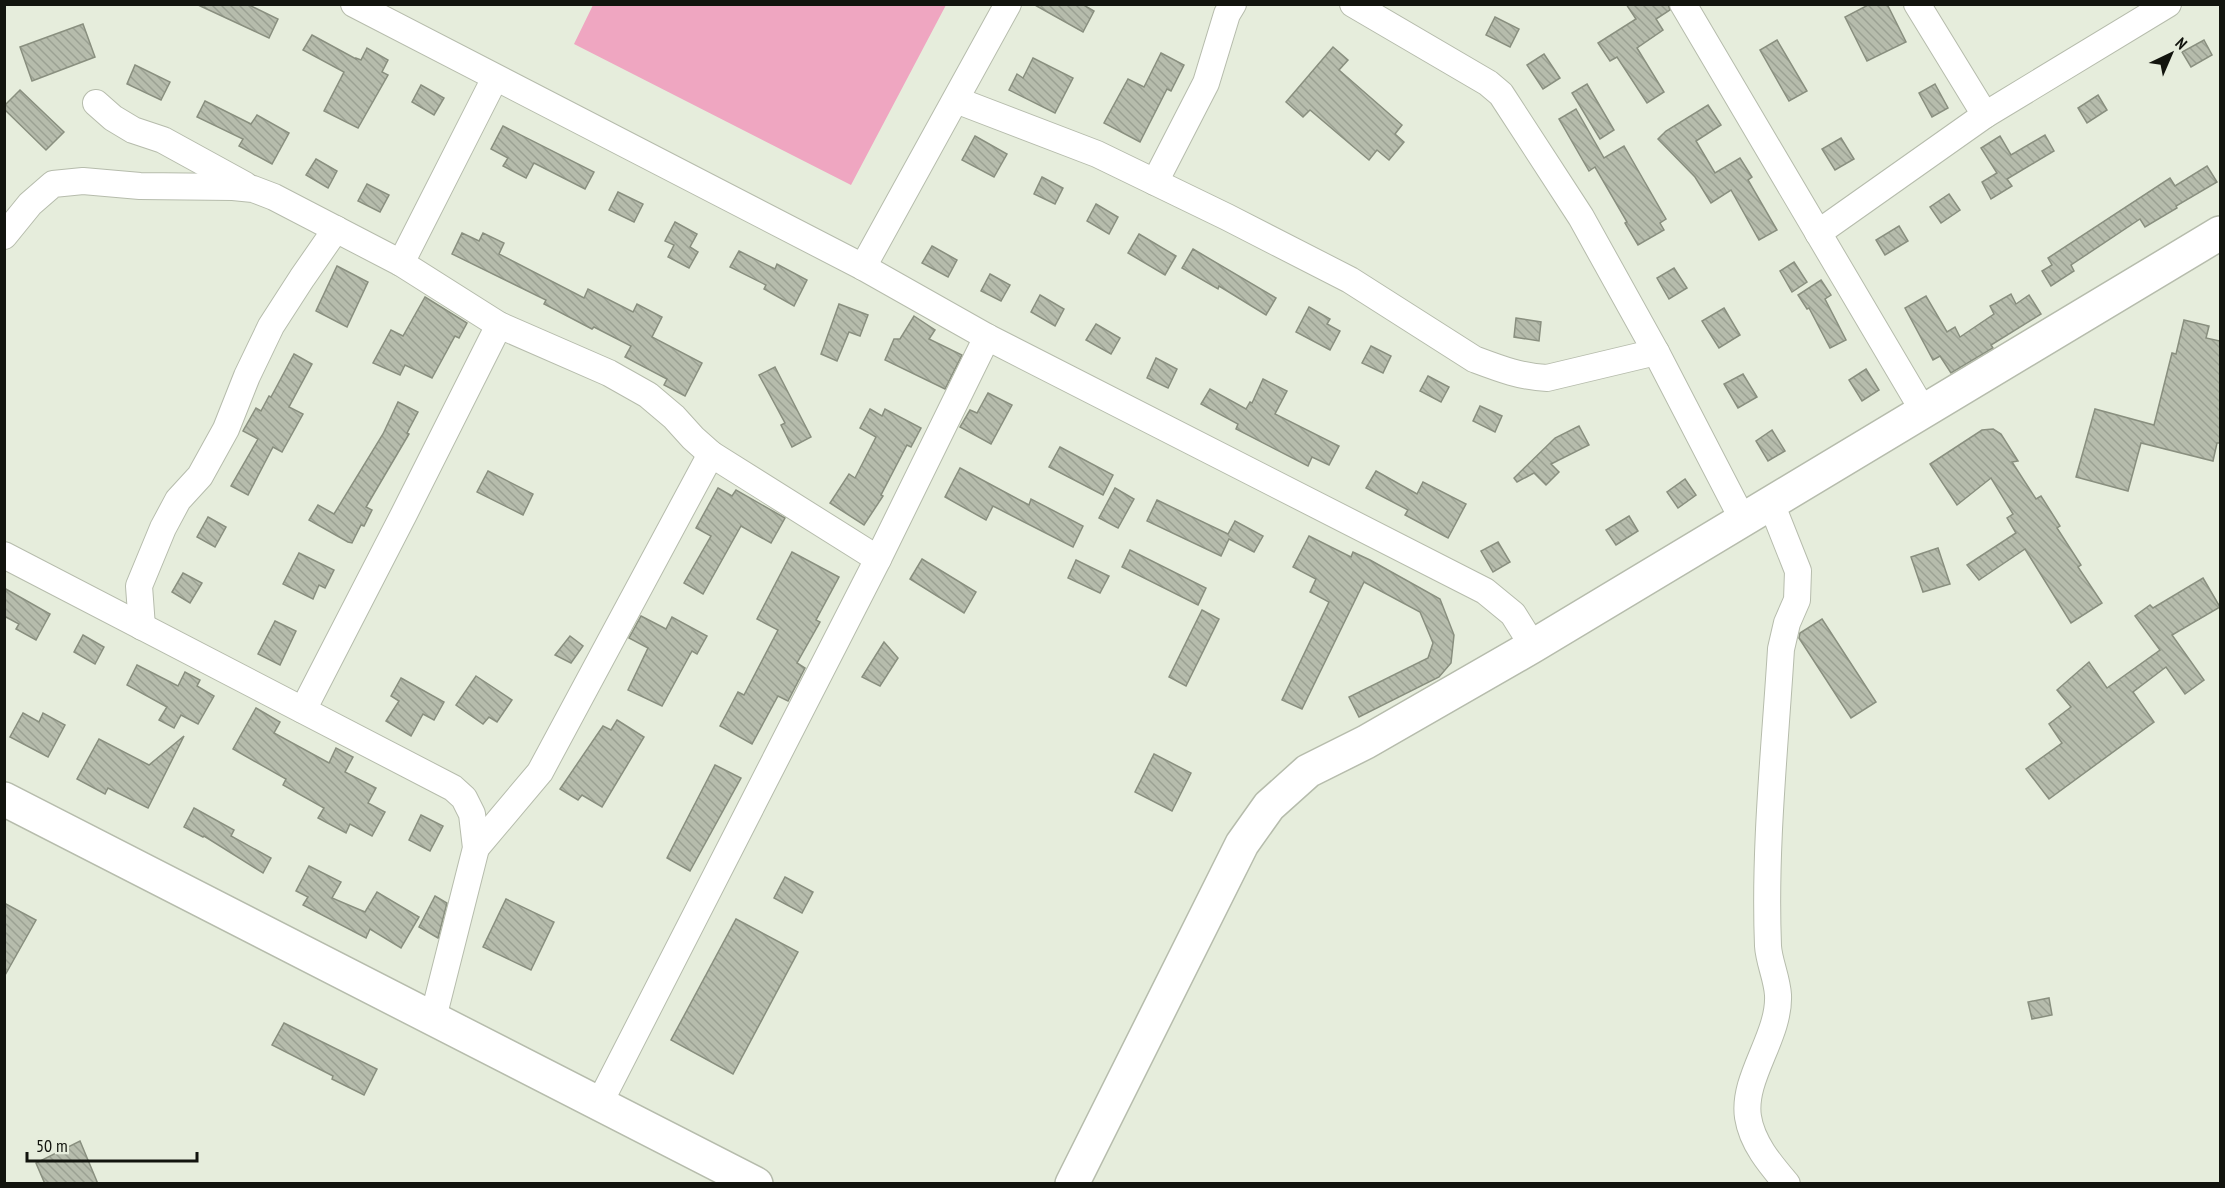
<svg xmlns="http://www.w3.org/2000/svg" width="2225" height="1188" viewBox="0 0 2225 1188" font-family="'PT Sans Narrow',sans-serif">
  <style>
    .pitch { fill: #efa6c1 }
    .building { fill: url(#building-back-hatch); stroke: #898f7f; stroke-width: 1.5 }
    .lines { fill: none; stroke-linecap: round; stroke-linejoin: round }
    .street-casing { stroke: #b6bcac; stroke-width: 28 }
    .secondary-casing { stroke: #b6bcac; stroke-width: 36 }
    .street { stroke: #fff; stroke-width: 26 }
    .secondary { stroke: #fff; stroke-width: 33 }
  </style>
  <defs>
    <pattern id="building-back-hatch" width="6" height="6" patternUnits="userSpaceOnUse" patternTransform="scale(1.5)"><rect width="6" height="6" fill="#b6bcac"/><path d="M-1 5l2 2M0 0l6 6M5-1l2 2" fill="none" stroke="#9ba193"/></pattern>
  </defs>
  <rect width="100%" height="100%" fill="#e6eddc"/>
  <polygon class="pitch" points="593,5 593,4 946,5 851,185 574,44"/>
  <g class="building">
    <polygon points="196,4 247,4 278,19 269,38"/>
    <polygon points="1033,4 1082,4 1094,11 1083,32"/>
    <polygon points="1626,4 1668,4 1670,10 1656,19 1663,30 1637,48 1664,92 1647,103 1617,57 1610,61 1598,43 1636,19"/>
    <polygon points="1870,4 1887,4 1906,42 1867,61 1845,17"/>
    <polygon points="1495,17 1519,29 1510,47 1486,35"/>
    <polygon points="83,24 95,57 32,81 20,47"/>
    <polygon points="312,35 356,59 356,58 361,60 367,48 388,60 382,72 388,75 358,128 324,111 344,72 303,50"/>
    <polygon points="1777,40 1807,91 1789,101 1760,50"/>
    <polygon points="2204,40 2212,55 2191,67 2182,52"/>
    <polygon points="1333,47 1348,60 1339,70 1402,125 1395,134 1404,142 1389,160 1377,150 1369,160 1310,110 1303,117 1286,102"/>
    <polygon points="1161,53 1184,65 1171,91 1167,89 1140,142 1104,123 1128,79 1144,87"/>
    <polygon points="1544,54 1560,78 1543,89 1527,65"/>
    <polygon points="1033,58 1073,78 1055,113 1009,90 1017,74 1023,78"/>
    <polygon points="135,65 170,82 161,100 127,84"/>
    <polygon points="1587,84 1614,130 1600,139 1572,93"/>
    <polygon points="1935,84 1948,108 1932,117 1919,93"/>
    <polygon points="421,85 444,98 434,115 412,102"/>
    <polygon points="20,90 64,132 46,150 4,109 4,106"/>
    <polygon points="2098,95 2107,110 2087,123 2078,108"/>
    <polygon points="205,101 251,124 257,115 289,133 272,164 239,146 243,139 197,117"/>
    <polygon points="1708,105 1721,125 1696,141 1715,173 1740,158 1752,177 1748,180 1777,230 1759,240 1731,190 1711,203 1695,177 1658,139 1666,131"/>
    <polygon points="1576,109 1604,158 1624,146 1666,219 1660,223 1664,230 1638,245 1625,223 1627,222 1595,167 1589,171 1559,119"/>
    <polygon points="503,126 594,172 585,189 534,163 526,178 503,166 508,158 491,149"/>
    <polygon points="2045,135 2054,151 2007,179 2012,186 1991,199 1982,182 1997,173 1981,148 2000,136 2011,155"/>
    <polygon points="975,136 1007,154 994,177 962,160"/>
    <polygon points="1841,138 1854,159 1835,170 1822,149"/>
    <polygon points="316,159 337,171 328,188 306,175"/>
    <polygon points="2207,166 2217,182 2176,206 2177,208 2145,227 2140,219 2071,265 2074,271 2051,286 2042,271 2052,265 2048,258 2170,178 2175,186"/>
    <polygon points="1042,177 1063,188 1055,204 1034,194"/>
    <polygon points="367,184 389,195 380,212 358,201"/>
    <polygon points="618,192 643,204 634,222 609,210"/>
    <polygon points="1949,194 1960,210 1941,223 1930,207"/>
    <polygon points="1096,204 1118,217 1109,234 1087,221"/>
    <polygon points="675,222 697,234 690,247 698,252 689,268 668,257 674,245 665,241"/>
    <polygon points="1899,226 1908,241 1885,255 1876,240"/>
    <polygon points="462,233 479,241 483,233 504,243 499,254 584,298 588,289 633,312 637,304 662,317 652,337 702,363 685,396 664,385 667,379 625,357 631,346 594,327 592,329 544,304 546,300 452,254"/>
    <polygon points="1139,234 1176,256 1165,275 1128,253"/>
    <polygon points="932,246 957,260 948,277 922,263"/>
    <polygon points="1193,249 1276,298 1266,315 1219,286 1218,289 1182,268"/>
    <polygon points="739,251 775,269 777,264 807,280 794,306 764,289 766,285 730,267"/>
    <polygon points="1794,262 1807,282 1792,292 1780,271"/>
    <polygon points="337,266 368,282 347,327 316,311"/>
    <polygon points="1674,268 1687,288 1669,299 1657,278"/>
    <polygon points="990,274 1010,285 1001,301 981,291"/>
    <polygon points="1821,280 1831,295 1825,299 1846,340 1830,348 1809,308 1807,309 1798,295"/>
    <polygon points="2011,294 2016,304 2029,295 2041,314 1991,345 1993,348 1951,373 1940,356 1933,360 1905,308 1926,296 1947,332 1955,327 1960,337 1994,314 1990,306"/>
    <polygon points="1040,295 1064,309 1055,326 1031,312"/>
    <polygon points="425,297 467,323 459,338 455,336 432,378 405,365 400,375 373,363 391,330 403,336"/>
    <polygon points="839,304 868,315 860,336 849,332 837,361 821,354"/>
    <polygon points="1309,307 1330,319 1327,324 1340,331 1330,350 1296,332"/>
    <polygon points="1724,308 1740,335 1719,348 1702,321"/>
    <polygon points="914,316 935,330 929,339 962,355 945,389 885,360 894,339 900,339"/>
    <polygon points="1516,318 1541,322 1539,341 1514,337"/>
    <polygon points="2184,320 2209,326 2206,338 2220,341 2220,443 2217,443 2213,461 2141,443 2128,491 2076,477 2095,409 2154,425 2172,353 2176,354"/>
    <polygon points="1096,324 1120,338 1111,354 1086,340"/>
    <polygon points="1371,346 1391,356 1383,373 1362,363"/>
    <polygon points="294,354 312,364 289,407 303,414 282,452 273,447 248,495 231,486 258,439 243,431 256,408 261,411 269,396 271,397"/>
    <polygon points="1156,358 1177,369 1168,388 1147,378"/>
    <polygon points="775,367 811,437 792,447 781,425 785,423 759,375"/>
    <polygon points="1866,369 1879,390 1862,401 1849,380"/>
    <polygon points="1743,374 1757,397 1738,408 1724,384"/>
    <polygon points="1428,376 1449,387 1441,402 1420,391"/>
    <polygon points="1263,379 1287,391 1275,414 1339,446 1329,465 1312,457 1308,466 1236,429 1238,424 1201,404 1210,389 1246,409 1250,402 1252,403"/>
    <polygon points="988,393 1012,405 991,444 960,427 970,410 977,413"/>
    <polygon points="398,402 418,412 407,433 409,434 366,507 372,510 364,526 361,525 352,543 348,542 309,520 318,505 334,514 383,434"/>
    <polygon points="1480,406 1502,416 1495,432 1473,421"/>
    <polygon points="870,409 882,416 885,409 921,428 911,447 907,445 881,495 883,496 864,525 830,503 849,474 855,478 876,437 860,428"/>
    <polygon points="1579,426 1589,445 1551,464 1559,472 1546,485 1534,473 1517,482 1514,478 1555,438"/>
    <polygon points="1993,429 2001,434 2018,461 2012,462 2036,499 2041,496 2060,526 2057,528 2081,565 2078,567 2102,603 2071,623 2025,549 1979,580 1967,565 2016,533 2007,518 2013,514 1991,478 1957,505 1930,464 1982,430"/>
    <polygon points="1772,430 1785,451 1768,461 1756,441"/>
    <polygon points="1060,447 1113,475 1103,495 1049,467"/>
    <polygon points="960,468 1029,505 1031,499 1083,526 1073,547 993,506 986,520 945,497"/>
    <polygon points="488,471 533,494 523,515 477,492"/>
    <polygon points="1376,471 1417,494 1423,482 1466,504 1448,538 1405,515 1408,510 1366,488"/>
    <polygon points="1685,479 1696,495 1678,508 1667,492"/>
    <polygon points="718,488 732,496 736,490 785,518 771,543 741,526 703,594 684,583 711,536 696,528"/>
    <polygon points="1115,488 1134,499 1118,528 1099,518"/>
    <polygon points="1157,500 1228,534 1235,521 1263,536 1254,552 1229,539 1221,556 1147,521"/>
    <polygon points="1629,516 1638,531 1616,545 1606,530"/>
    <polygon points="208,517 226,527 215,547 197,537"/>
    <polygon points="1309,536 1351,557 1353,552 1370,560 1440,599 1454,635 1451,663 1439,677 1359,717 1349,697 1428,658 1433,643 1420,612 1364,582 1302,709 1282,700 1329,602 1310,592 1316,579 1293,567"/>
    <polygon points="1498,542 1510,562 1493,572 1481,551"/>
    <polygon points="1938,548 1950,584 1923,592 1911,557"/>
    <polygon points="1130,550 1206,588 1198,605 1122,567"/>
    <polygon points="792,552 839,577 816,620 820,622 797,663 805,668 788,701 778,696 752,744 720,726 738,692 744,695 778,630 757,619"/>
    <polygon points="299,553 334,570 325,588 319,585 313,599 283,584"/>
    <polygon points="922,559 976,592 964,613 910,579"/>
    <polygon points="1076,560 1109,576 1100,593 1068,578"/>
    <polygon points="183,573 202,583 190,603 172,592"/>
    <polygon points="2203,578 2220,607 2172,635 2204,680 2185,694 2166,667 2133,692 2154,722 2049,799 2026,769 2062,743 2049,724 2071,707 2057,690 2089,662 2107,688 2160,650 2135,616 2150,605 2153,608"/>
    <polygon points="4,588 50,614 36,640 16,629 19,624 4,616"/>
    <polygon points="1202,610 1219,619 1186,686 1169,677"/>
    <polygon points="641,616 666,629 672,617 707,636 697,654 692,651 662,706 628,690 648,648 629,638"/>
    <polygon points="1822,619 1876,702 1851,718 1799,638 1800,633"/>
    <polygon points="275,621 296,631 280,665 258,654"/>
    <polygon points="83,635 104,647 95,664 74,652"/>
    <polygon points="570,636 583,646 571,663 555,655"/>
    <polygon points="884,642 898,658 880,686 862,677"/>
    <polygon points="137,665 178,686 185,672 200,680 197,686 214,696 198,724 181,715 174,728 159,720 167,707 127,685"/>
    <polygon points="476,676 512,700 497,722 489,717 483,724 456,705"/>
    <polygon points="401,678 444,702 434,720 423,714 411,736 386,721 399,701 391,696"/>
    <polygon points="256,708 280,722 274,733 329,763 336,748 353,757 345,772 376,788 368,803 385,812 372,836 350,824 346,833 318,818 324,808 283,785 286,779 233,749"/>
    <polygon points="23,713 39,722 43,713 65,725 48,757 10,737"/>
    <polygon points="617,720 644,737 602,807 582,795 578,800 560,789 603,726 611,730"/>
    <polygon points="184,736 148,808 108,788 105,794 77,779 99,739 149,765"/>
    <polygon points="1154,754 1191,773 1172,811 1135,792"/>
    <polygon points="715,765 741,778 690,871 667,858"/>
    <polygon points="194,808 234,830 231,836 271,858 263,873 204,836 203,837 184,827"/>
    <polygon points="421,815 443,826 430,851 409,840"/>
    <polygon points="309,866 341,882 332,898 365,912 377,892 419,917 401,948 370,929 366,938 303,905 308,897 296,891"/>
    <polygon points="785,877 813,892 802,913 774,898"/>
    <polygon points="435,896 447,903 438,938 419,927"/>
    <polygon points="506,899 554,922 531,970 483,947"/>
    <polygon points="4,903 36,920 4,977"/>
    <polygon points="736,919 798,952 733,1074 671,1040"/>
    <polygon points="2049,998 2052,1015 2032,1019 2028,1002"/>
    <polygon points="284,1023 377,1069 364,1095 332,1079 333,1076 272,1045"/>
    <polygon points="80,1141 98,1184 45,1184 36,1163"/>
  </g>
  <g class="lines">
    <defs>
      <g id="street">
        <polyline points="354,4 863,267 987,337 1485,591 1513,614 1533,646"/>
        <polyline points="1353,4 1488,83 1501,94 1581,217 1656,352 1743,520"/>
        <polyline points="1683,4 1924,412"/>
        <polyline points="1917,4 1985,115"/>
        <path d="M956,100L1097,154L1227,217L1350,280L1474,359C1498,368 1521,377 1547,378L1656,352"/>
        <polyline points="96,103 113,118 133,130 163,140 245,185"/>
        <polyline points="1155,182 1206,83 1227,14 1233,4"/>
        <polyline points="1818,233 1985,115 2168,4"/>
        <polyline points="4,236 30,204 53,184 83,181 140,186 233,187 253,189 274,197 401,263 499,325 609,373 648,395 674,417 693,438 711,454 878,559"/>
        <polyline points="401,263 495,78"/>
        <polyline points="863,267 1008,4"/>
        <path d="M1771,503L1798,571L1797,600L1787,623L1781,649C1775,747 1764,847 1768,946C1769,962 1777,978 1778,995C1780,1036 1742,1078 1748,1117C1752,1143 1770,1164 1787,1184"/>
        <polyline points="4,555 453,788 464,798 472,814 476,848 433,1018"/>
        <polyline points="142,627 139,586 163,528 178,500 200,476 226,429 247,376 271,326 302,278 336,229"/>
        <polyline points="303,710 404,514 499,325"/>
        <polyline points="476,848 540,772 711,454"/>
        <polyline points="600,1102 878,559 987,337"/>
      </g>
      <g id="secondary">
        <polyline points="4,799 756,1184"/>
        <polyline points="1072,1184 1242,844 1269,806 1308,771 1366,742 1533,646 2220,233"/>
      </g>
    </defs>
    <use href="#street" class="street-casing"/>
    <use href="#secondary" class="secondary-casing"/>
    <use href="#street" class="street"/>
    <use href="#secondary" class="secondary"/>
  </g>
  <rect width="2225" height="1188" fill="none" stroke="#12140e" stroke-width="12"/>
  <g transform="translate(2171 54) rotate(44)" stroke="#e6eddc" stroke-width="4.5" paint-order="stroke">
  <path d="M0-4.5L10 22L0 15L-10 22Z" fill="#12140e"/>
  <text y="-9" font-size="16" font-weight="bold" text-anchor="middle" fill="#12140e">N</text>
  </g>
  <path d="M27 1152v9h170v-9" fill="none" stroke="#12140e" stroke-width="3"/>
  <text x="36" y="1152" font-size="18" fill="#12140e" stroke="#e6eddc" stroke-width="4.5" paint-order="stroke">50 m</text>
</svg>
